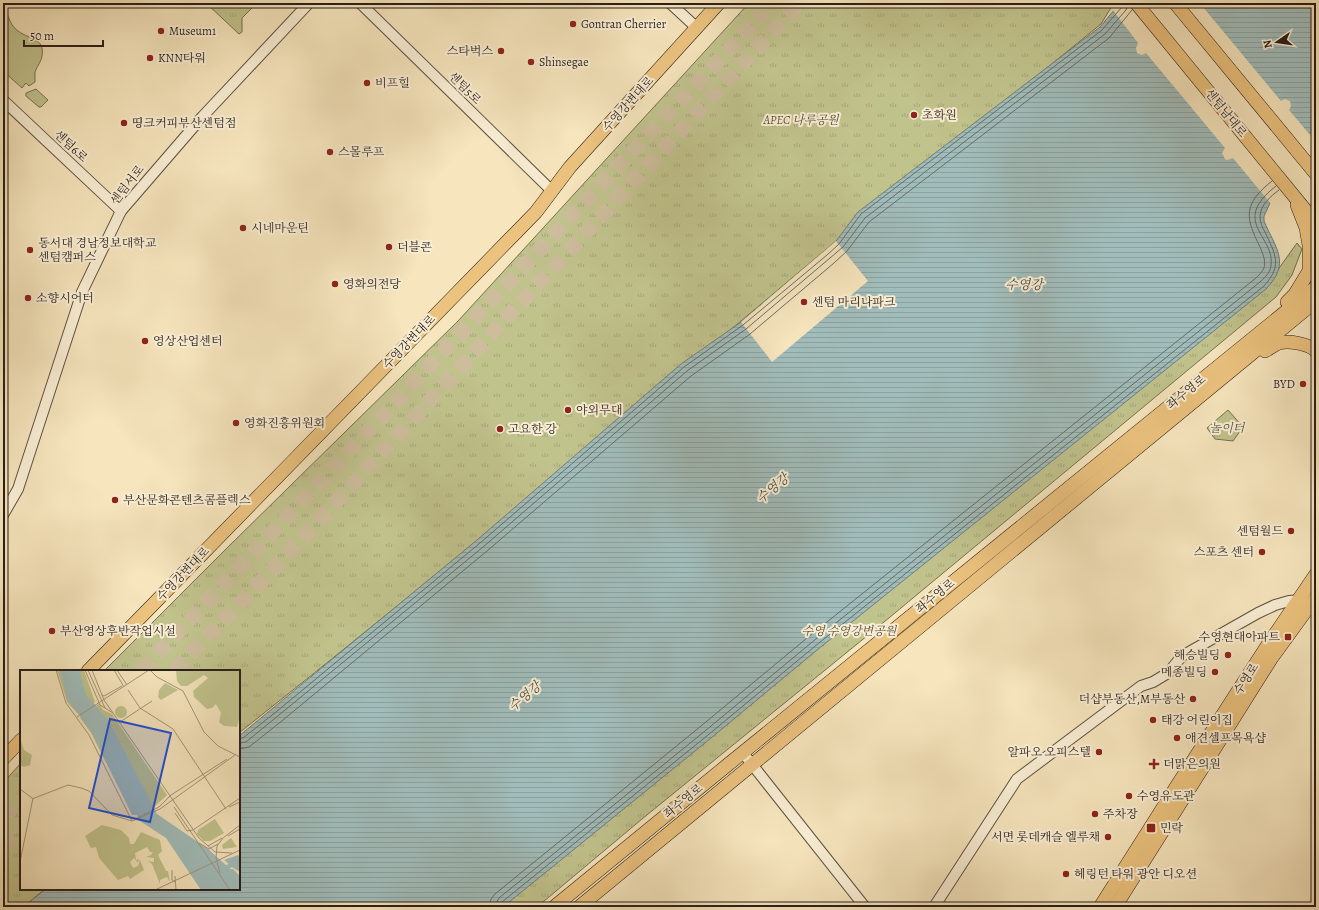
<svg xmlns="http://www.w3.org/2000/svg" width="1319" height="910" viewBox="0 0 1319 910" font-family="Alegreya,'Noto Serif KR',serif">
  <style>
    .grass { fill: #c1c38d; stroke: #757053 }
    .park { fill: url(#park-tufts); stroke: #757053 }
    .water { fill: url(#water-rules); stroke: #717d7a }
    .pier { fill: #f6e5bd }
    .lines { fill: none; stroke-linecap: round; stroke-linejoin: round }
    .shore { stroke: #656e6a; stroke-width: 1 }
    .highway-tunnel { stroke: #cdbd9c; stroke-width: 15; stroke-dasharray: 15 8; stroke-linecap: butt }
    .minor-casing { stroke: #5c5042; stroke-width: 12 }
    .major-casing { stroke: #291e19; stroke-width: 14 }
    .minor { stroke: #f9eed4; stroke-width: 10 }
    .major { stroke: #ebc27e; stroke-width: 13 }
    .poi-dot { fill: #8f2418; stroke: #f9eed4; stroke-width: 1.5 }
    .labels { text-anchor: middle; stroke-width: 4; stroke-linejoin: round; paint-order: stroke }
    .poi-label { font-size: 12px; fill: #291e19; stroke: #f9eed4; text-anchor: start }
    .street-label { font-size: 12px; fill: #291e19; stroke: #f9eed4 }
    .park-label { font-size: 12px; font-style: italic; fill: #57503c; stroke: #f9eed4 }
    .water-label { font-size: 13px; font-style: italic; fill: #4d4e4a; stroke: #f9eed4 }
    .inset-road { fill: none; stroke: #a4957b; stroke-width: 1 }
    .view { fill: #1d4ed8; fill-opacity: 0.15; stroke: #1d4ed8; stroke-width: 2 }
    .inset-edge { fill: none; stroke: #291e19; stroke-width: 2 }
  </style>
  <defs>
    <pattern id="park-tufts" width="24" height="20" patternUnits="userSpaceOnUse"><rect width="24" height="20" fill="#c1c38d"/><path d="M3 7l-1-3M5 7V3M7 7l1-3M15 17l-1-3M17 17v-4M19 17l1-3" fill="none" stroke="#a6a779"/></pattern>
    <pattern id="water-rules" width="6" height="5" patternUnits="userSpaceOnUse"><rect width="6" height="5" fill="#a1bdbb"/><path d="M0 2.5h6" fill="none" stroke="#8ba2a0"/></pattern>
  </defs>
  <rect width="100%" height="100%" fill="#f6e5bd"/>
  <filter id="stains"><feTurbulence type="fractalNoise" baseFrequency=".005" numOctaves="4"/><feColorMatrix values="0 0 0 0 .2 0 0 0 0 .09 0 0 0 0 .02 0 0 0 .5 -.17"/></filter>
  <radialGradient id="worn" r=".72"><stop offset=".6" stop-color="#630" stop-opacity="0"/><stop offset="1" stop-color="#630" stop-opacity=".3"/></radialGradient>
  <g class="grass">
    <path d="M7,12C7,16 9,17 10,21C18,39 39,35 42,48C44,59 38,64 35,72C35,75 35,79 35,82L29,86L26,83L22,88L3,71V15Z"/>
    <polygon points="36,89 48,100 41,107 39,107 26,96 26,93"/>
  </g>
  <g class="park">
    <polygon points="206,3 247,3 252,8 242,18 242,32 239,34"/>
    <path d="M749,3H1109L1112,6L1101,24C1013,96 923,167 836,241C639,407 441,573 239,733V671H104L229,546L458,321Z"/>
    <polygon points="1297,243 1302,249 1292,275 1276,297 878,627 642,819 537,907 489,907 1272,278"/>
    <polygon points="1228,410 1243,427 1233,441 1215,439 1207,428"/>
    <polygon points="21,763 21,889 45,889 23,907 3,907 3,783"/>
  </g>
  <path class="water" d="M1120,3H1316V166L1271,201L1264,216V221C1276,249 1291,263 1266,289L817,650L711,738L503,907H23L46,889H239V736L477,540L681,364L741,322L824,252L836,241L858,212L1100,27Z"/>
  <g class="pier">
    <polygon points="1117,3 1205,3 1203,7 1281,101 1285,99 1290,101 1291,106 1289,110 1316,142 1316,168 1271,204 1233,158 1227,160 1225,159 1222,153 1225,148 1146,53 1142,55 1137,53 1136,48 1138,43 1112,9"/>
    <polygon points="836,241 868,281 772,362 741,322"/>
  </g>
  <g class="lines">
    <g class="shore">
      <polyline points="239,738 243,738 276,712 480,543 684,367 743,325 827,255 839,244 861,214 1102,30 1122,7 1123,3"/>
      <polyline points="239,743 246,742 279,715 483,547 687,371 746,329 830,258 843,247 865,218 1105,34 1126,10 1128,3"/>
      <polyline points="239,749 249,747 283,720 487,551 691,376 750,334 834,263 847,251 869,222 1109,38 1132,10"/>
      <path d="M489,907L491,899L495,894L701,726L807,638L1256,278C1259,275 1262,272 1264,268C1266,261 1263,254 1260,247C1245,217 1243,204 1272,181"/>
      <path d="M495,907L496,903L499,898L705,731L811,643L1260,282C1263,279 1268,275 1270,270C1280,237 1227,224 1276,186"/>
      <path d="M501,907L502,902L708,735L814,647L1264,286C1283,265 1275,254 1265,232C1262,227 1260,222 1260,217C1260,205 1271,196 1279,190"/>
    </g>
    <g class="highway-tunnel">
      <polyline points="141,671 773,3"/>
      <polyline points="174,671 277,565 799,3"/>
      <polyline points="3,817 21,798"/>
      <polyline points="3,848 21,829"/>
    </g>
    <defs>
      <g id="minor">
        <polyline points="360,3 551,190"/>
        <polyline points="670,3 697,28"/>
        <polyline points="3,100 121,211"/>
        <polyline points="3,515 18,489 82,292 121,211 203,116 309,3"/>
        <polyline points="743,753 865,907"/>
        <polyline points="934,907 1017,779 1141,686 1153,682 1168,673 1182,656 1258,613 1275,605 1289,601 1303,600"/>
      </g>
      <g id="major">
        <polyline points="1136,3 1316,223"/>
        <polyline points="1175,3 1316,174"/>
        <polyline points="1287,302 1295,294 1309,271 1309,245 1306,228 1297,205"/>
        <path d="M1265,351C1269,349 1274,345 1279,343C1288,340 1309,344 1316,351"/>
        <polyline points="88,671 536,212 570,167 719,3"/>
        <polyline points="3,759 21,740"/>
        <polyline points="554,907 725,767 1316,287"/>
        <polyline points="579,907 1316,301"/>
        <polyline points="1100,907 1178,784 1267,646 1316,574"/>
        <polyline points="1115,907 1271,659 1316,597"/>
      </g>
    </defs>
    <use href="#minor" class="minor-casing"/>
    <use href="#major" class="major-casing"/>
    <use href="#minor" class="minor"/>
    <use href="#major" class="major"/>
  </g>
  <g class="poi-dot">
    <circle cx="573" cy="24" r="4"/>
    <circle cx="161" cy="31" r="4"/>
    <circle cx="501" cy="51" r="4"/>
    <circle cx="150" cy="58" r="4"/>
    <circle cx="531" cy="62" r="4"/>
    <circle cx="367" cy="83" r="4"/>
    <circle cx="914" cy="115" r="4"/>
    <circle cx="124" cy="123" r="4"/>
    <circle cx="330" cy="152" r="4"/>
    <circle cx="243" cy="228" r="4"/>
    <circle cx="389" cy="247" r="4"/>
    <circle cx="30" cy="250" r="4"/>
    <circle cx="335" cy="284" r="4"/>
    <circle cx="28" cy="298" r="4"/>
    <circle cx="804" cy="302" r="4"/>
    <circle cx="145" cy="341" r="4"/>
    <circle cx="1303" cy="384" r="4"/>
    <circle cx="568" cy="410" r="4"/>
    <circle cx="236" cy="423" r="4"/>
    <circle cx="500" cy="429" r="4"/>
    <circle cx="115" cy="500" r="4"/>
    <circle cx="1291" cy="531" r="4"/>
    <circle cx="1262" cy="552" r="4"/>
    <circle cx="52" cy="631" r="4"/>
    <rect x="1284" y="633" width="8" height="8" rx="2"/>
    <circle cx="1228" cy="655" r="4"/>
    <circle cx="1215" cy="672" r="4"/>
    <circle cx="1193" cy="699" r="4"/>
    <circle cx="1153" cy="720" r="4"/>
    <circle cx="1177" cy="738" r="4"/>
    <circle cx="1099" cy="752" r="4"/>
    <path d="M1152 758h4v4h4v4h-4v4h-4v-4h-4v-4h4z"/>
    <circle cx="1129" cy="796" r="4"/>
    <circle cx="1095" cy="814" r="4"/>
    <rect x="1146" y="823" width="10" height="10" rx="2"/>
    <circle cx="1108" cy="837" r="4"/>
    <circle cx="1066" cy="874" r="4"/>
  </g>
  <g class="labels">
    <g class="poi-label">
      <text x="581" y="28">Gontran Cherrier</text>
      <text x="169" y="35">Museum1</text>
      <text x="493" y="55" text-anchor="end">스타벅스</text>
      <text x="158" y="62">KNN타워</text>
      <text x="539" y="66">Shinsegae</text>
      <text x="375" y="87">비프힐</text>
      <text x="922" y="119">초화원</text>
      <text x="132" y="127">띵크커피부산센텀점</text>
      <text x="338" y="156">스몰루프</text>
      <text x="251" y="232">시네마운틴</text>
      <text x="38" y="247">동서대 경남정보대학교<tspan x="38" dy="14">센텀캠퍼스</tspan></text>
      <text x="397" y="251">더블콘</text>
      <text x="343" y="288">영화의전당</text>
      <text x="36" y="302">소향시어터</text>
      <text x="812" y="306">센텀 마리나파크</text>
      <text x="153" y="345">영상산업센터</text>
      <text x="1295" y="388" text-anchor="end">BYD</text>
      <text x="576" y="414">야외무대</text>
      <text x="244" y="427">영화진흥위원회</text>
      <text x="508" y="433">고요한 강</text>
      <text x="123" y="504">부산문화콘텐츠콤플렉스</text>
      <text x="1283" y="535" text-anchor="end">센텀월드</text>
      <text x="1254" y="556" text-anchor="end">스포츠 센터</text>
      <text x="60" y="635">부산영상후반작업시설</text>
      <text x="1280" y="641" text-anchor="end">수영현대아파트</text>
      <text x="1220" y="659" text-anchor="end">해승빌딩</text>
      <text x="1207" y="676" text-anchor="end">메종빌딩</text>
      <text x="1185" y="703" text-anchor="end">더샵부동산,M부동산</text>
      <text x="1161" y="724">태강 어린이집</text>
      <text x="1185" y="742">애견셀프목욕샵</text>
      <text x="1091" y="756" text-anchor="end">알파오 오피스텔</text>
      <text x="1163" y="768">더맑은의원</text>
      <text x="1137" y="800">수영유도관</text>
      <text x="1103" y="818">주차장</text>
      <text x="1160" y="832">민락</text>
      <text x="1100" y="841" text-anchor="end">서면 롯데캐슬 엘루채</text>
      <text x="1074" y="878">헤링턴 타워 광안 디오션</text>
    </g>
    <g class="street-label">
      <text transform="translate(465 88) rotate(45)" y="4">센텀5로</text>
      <text transform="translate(628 104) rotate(-48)" y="4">수영강변대로</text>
      <text transform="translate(1226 113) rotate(51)" y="4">센텀남대로</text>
      <text transform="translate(71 146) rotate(43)" y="4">센텀6로</text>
      <text transform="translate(127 185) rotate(-52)" y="4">센텀서로</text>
      <text transform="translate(409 342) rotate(-46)" y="4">수영강변대로</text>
      <text transform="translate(1186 392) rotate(-39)" y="4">좌수영로</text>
      <text transform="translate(183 574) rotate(-46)" y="4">수영강변대로</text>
      <text transform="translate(935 596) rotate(-39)" y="4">좌수영로</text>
      <text transform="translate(1246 679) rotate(-57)" y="4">수영로</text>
      <text transform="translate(683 801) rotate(-39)" y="4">좌수영로</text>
    </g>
    <g class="park-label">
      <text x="801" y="124">APEC 나루공원</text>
      <text x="1227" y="432">놀이터</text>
      <text x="849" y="635">수영 수영강변공원</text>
    </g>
    <g class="water-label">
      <text x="1024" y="289">수영강</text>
      <text transform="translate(772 488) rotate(-40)" y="5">수영강</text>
      <text transform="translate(524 696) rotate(-40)" y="5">수영강</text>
    </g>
  </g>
  <g transform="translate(20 670)">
    <rect width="220" height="220" fill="#f6e5bd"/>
    <path d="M95 42a6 6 0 1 1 12 0a6 6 0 1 1-12 0ZM211,168L217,177L203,179L202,175Z" fill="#c1c38d"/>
    <path d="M156,0H220V46L217,57L204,56L199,52L201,43L196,34L192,38L187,39L174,27L173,21L188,8L184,5L167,16H161L157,11ZM145,13L158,20L141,30L138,27L139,20ZM82,155L101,160L109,168L110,174H114L121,162L140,170L142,181L138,185L146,201H148L150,212L147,207L140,210V214L132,194L128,191L134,192V188L126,187L131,185L133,182H130L127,177L115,183L116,190L119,189L118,193L114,188L110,192L113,198L118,196L120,190L124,200L110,209L108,206L98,210L79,188L76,177L71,178L65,166Z" fill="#c1c38d"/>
    <path d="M37,0H64L75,32L57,43L47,32ZM79,34L83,40L92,44L147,125L133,138L88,49L76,36ZM61,46L72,62L114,147L71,63L60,48ZM1,71L4,80L12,85L10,95L4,97L0,95ZM195,149L204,163L190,171H184L177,164L178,160Z" fill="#c1c38d"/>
    <path d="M40,0H59L66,25L88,49L137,144L188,179L206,195L209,194L204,190L218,185L220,187V199L218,201L212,197L209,199H213L220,206V220H181L146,168L120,151L117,145H112L71,61L47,29Z" fill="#a1bdbb"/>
    <path class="inset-road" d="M36,0L46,33L69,65L112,151M65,0L80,35L93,43M68,0L85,38M72,0L84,30L179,168L195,182L212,183M94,0L104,17M97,0L107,15M130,0L137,7L163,21L184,62L198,76L220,87M108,20L120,38L153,59L206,139M82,25L84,26L102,16M57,47L129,0M100,52L132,31M0,119L12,128M12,129L48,115L61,118L69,121L92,145L112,151L140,139L215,85M154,137L210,220M209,137L220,132M155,143L167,161L173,160M115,149L139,137L151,125L207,89M173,160L220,128M208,166L220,159M179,173L189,179L198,174M188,176L202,168M0,192L13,128M152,200V210L155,212M200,203L196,188L197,176L203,168L220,155M155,206L156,220M135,220L220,180"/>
    <path class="view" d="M90,49L151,63L130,152L69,138Z"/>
    <rect width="220" height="220" class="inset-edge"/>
  </g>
  <rect width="1319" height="910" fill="none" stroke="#f6e5bd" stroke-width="16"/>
  <rect x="4" y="4" width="1311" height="902" fill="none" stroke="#291e19" stroke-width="2"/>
  <rect x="8" y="8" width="1303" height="894" fill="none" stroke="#291e19"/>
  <g transform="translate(1277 42) rotate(257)" stroke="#f9eed4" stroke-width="3" paint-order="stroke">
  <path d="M0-3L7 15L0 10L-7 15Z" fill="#291e19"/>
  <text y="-6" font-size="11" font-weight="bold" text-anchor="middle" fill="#291e19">N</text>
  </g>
  <path d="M24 40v6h79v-6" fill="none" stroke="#291e19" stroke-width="2"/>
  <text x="30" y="40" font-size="12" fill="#291e19" stroke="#f9eed4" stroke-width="3" paint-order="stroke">50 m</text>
  <rect width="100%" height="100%" filter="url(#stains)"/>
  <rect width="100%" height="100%" fill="url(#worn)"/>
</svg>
